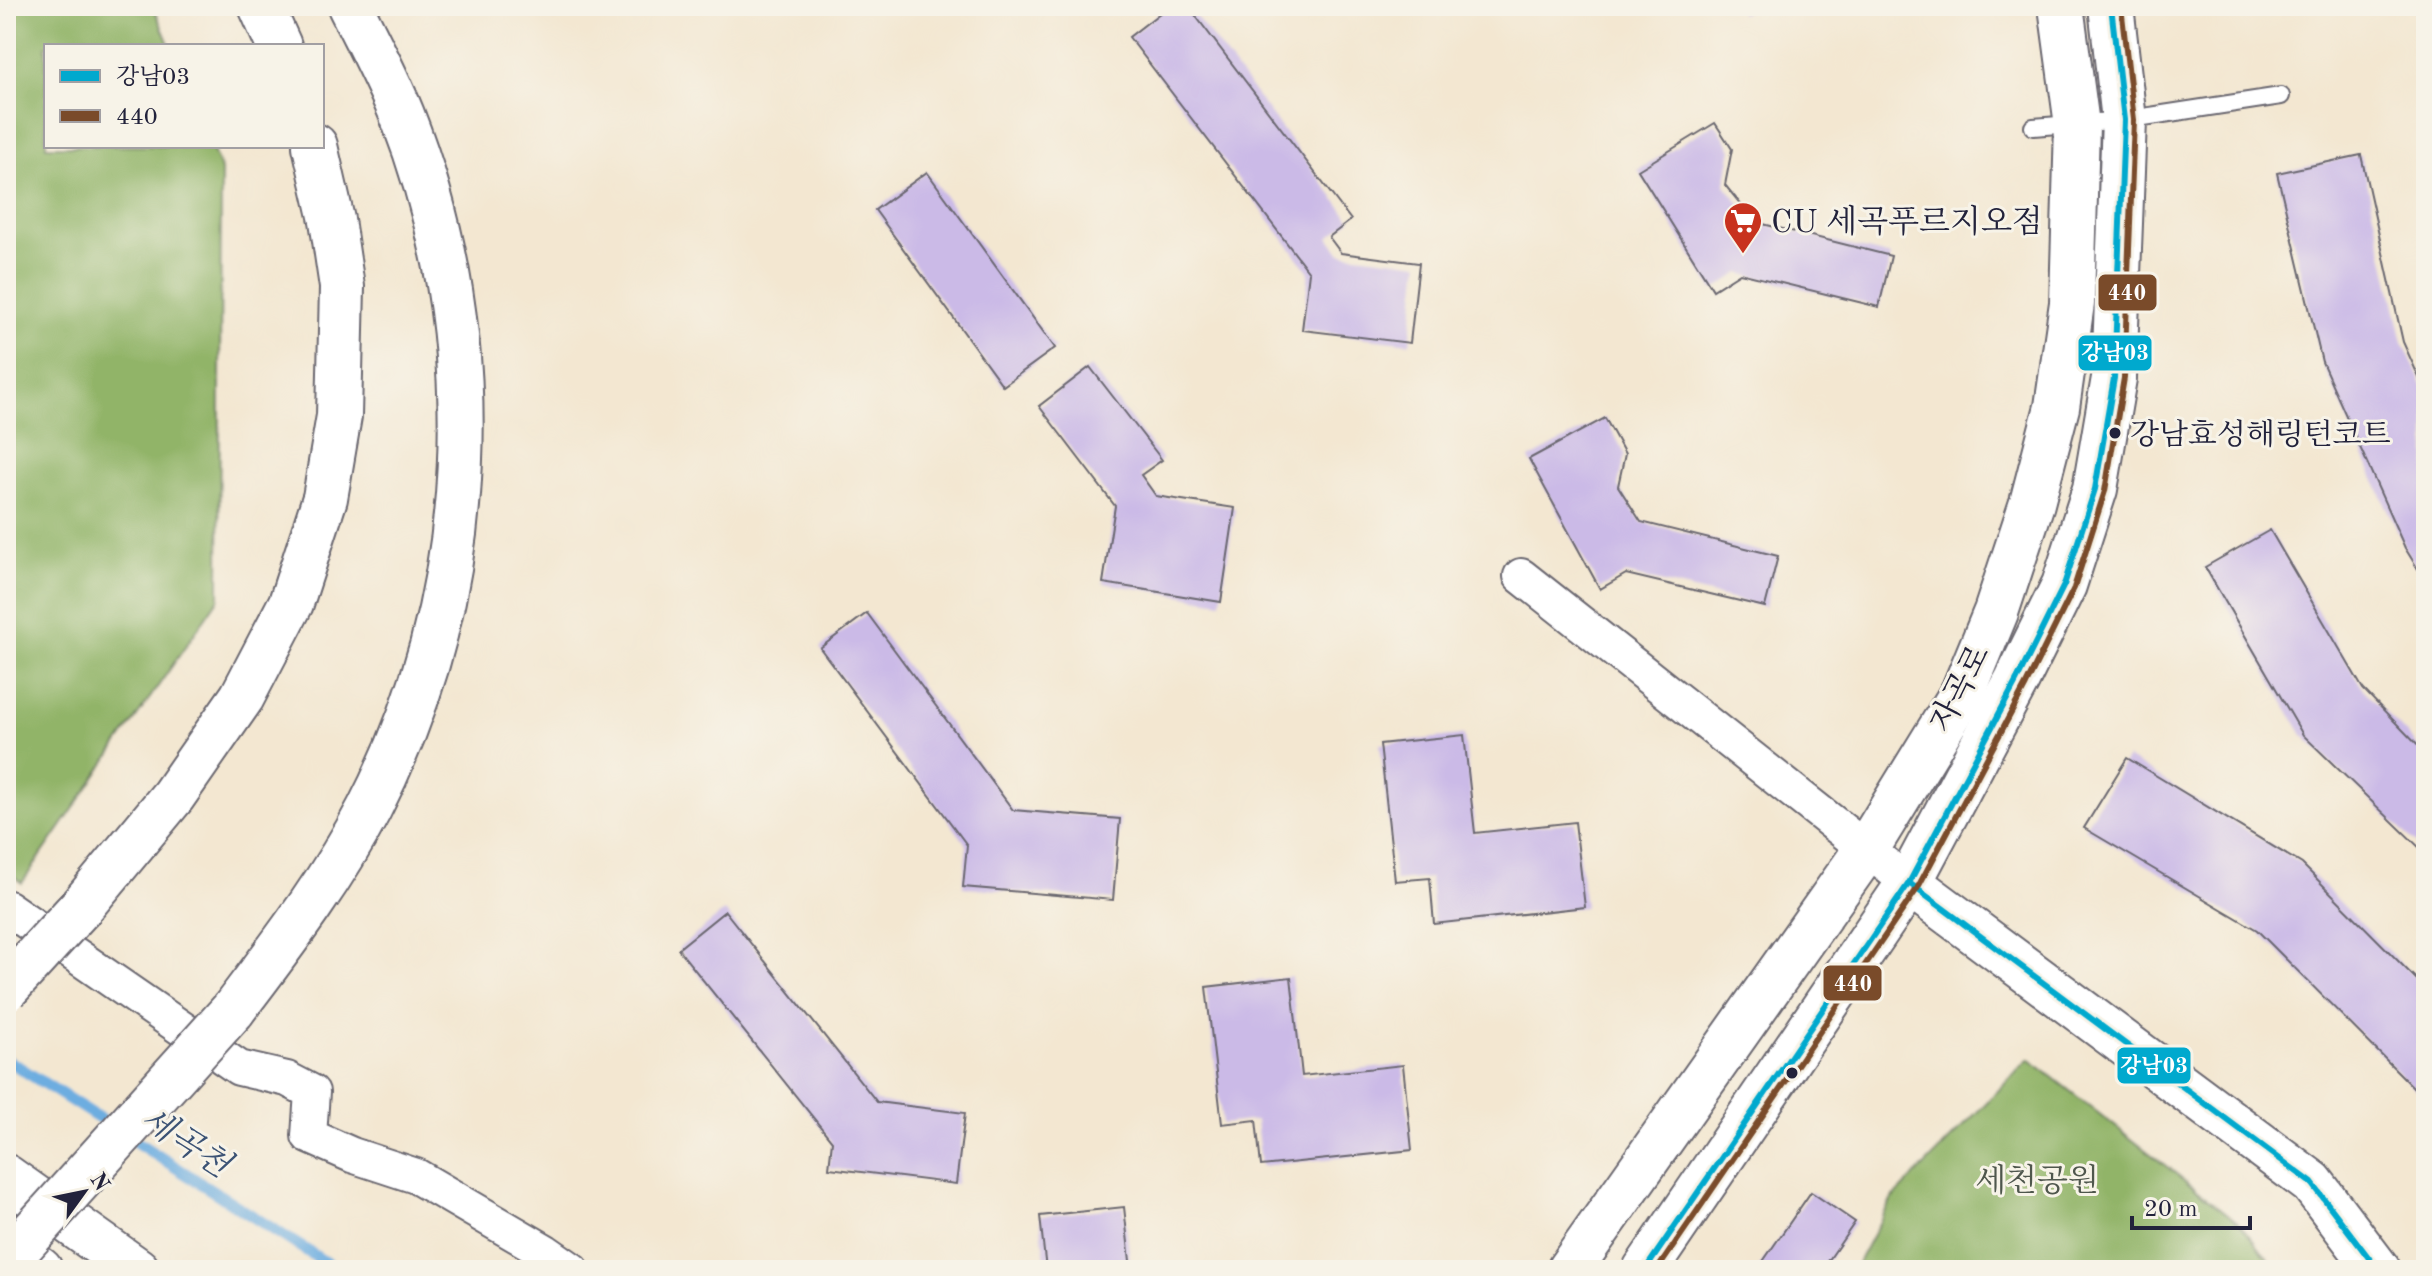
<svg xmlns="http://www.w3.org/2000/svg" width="2432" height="1276" viewBox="0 0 2432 1276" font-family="'Old Standard TT','Noto Serif KR',serif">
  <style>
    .forest { fill: #91b468; stroke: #5a6b52; stroke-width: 2 }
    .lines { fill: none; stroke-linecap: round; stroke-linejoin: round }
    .stream { stroke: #6dade0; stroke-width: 12 }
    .building { fill: #cbbae7 }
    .lane-casing { stroke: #6b6770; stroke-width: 20 }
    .street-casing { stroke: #6b6770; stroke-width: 38 }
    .secondary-casing { stroke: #6b6770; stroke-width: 48 }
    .primary-casing { stroke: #6b6770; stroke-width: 48 }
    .highway-casing { stroke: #6b6770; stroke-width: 48 }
    .lane { stroke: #fff; stroke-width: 16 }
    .street { stroke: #fff; stroke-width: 34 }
    .secondary { stroke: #fff; stroke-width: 44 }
    .primary { stroke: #fff; stroke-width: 44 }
    .highway { stroke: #fff; stroke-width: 44 }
    .highway-bridge-casing { stroke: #6b6770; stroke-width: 48; stroke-linecap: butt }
    .highway-bridge { stroke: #fff; stroke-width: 44 }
    .bus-1-casing { stroke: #f7f3e8; stroke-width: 12 }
    .bus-2-casing { stroke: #f7f3e8; stroke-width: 12 }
    .bus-1 { stroke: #00a9ce; stroke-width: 6 }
    .bus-2 { stroke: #7a4b2a; stroke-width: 6 }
    .bus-dot { fill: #22223b; stroke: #f7f3e8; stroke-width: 3 }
    .labels { text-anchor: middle; stroke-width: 6; stroke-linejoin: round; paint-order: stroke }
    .bus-label { font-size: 30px; fill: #22223b; stroke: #f7f3e8; text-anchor: start }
    .poi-label { font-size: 32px; fill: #22223b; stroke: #f7f3e8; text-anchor: start }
    .street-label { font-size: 32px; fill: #22223b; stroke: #f7f3e8 }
    .park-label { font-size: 32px; fill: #4f574d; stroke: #f7f3e8 }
    .water-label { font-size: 34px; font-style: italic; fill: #3c5375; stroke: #f7f3e8 }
    .line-badge { stroke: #f7f3e8; stroke-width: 3 }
    .badge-label { font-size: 22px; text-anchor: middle; font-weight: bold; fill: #fff }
  </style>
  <rect width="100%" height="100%" fill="#f7f3e8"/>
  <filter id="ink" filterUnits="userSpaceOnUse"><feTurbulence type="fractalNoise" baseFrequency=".0125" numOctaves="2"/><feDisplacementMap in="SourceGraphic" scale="16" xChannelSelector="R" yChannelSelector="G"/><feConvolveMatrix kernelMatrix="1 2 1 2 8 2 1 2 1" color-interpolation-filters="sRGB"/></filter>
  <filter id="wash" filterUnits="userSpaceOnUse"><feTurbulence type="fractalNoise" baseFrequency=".006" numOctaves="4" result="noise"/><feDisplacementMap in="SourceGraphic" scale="32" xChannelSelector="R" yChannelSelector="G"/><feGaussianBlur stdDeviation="1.8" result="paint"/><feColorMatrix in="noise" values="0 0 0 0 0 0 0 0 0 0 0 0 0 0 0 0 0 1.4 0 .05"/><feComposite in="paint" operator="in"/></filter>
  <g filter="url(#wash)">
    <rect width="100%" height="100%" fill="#f3e7d1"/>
    <g class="forest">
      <polygon points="6,6 153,6 170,46 46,46 46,146 211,146 221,170 219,598 22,883 6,870"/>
      <polygon points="2029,1059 2239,1223 2277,1270 1854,1270 1892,1199"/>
    </g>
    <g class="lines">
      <polyline class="stream" points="6,1059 337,1270"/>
    </g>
    <g id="blocks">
      <g class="building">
        <polygon points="1169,6 1188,6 1351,220 1329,237 1341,253 1419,263 1410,343 1302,330 1309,272 1129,37"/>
        <polygon points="1737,6 1755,6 1741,14"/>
        <polygon points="1715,123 1732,149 1725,185 1755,222 1891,256 1879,307 1740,273 1713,290 1638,170"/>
        <polygon points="2361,155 2403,342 2426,393 2426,582 2405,548 2322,362 2277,173"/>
        <polygon points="927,172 1055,348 1003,386 875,210"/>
        <polygon points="1090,367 1162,460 1141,475 1156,496 1235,508 1221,602 1103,583 1115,506 1039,406"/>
        <polygon points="1605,418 1625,454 1618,486 1641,522 1778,556 1765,607 1626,574 1600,589 1529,459"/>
        <polygon points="2270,530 2363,689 2426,754 2426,854 2303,735 2205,567"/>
        <polygon points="867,613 1013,810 1120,819 1113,900 963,887 967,845 820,648"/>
        <polygon points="1464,735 1475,833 1575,822 1585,907 1434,924 1430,878 1395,881 1380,744"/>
        <polygon points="2127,758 2302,864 2426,989 2426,1100 2257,930 2084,828"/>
        <polygon points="725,911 877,1102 965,1113 956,1184 829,1168 832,1141 678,949"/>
        <polygon points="1291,977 1302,1076 1403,1065 1412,1150 1261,1166 1256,1120 1222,1124 1206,987"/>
        <polygon points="1811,1192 1855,1222 1822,1270 1757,1270"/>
        <polygon points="1124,1207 1131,1270 1046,1270 1040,1216"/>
      </g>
    </g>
  </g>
  <g filter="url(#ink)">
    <use href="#blocks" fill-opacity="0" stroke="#6b6770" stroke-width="2"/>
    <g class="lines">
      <defs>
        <polyline id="lane" points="2033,127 2124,120 2281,96"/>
        <g id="street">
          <polyline points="1521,576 1909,883"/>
          <polyline points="6,907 239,1068 287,1079 312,1092 309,1136 352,1155 416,1176 546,1252 572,1270"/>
        </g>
        <g id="secondary">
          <polyline points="1909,883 2312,1183 2378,1270"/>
          <polyline points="1569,1270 1866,850 1963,692 1996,612 2032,503 2057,407 2072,303 2077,125 2061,6"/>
          <polyline points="1645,1270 1909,883 2017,680 2064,585 2095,489 2114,378 2124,120 2111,6"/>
        </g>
        <g id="primary">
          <polyline points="6,1177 137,1270"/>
          <polyline points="6,1245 40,1270"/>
        </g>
        <g id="highway">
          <polyline points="261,6 279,46"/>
          <polyline points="81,907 173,796 242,697 291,603 325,498 339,416 342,287 332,220 315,146"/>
          <path d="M233,1010C282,945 331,882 369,809C479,595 490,340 402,115C387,78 368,42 350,6"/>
        </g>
      </defs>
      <use href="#lane" class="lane-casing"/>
      <use href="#street" class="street-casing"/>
      <use href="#secondary" class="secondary-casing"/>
      <use href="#primary" class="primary-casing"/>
      <use href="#highway" class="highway-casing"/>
      <use href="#lane" class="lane"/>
      <use href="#street" class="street"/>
      <use href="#secondary" class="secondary"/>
      <use href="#primary" class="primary"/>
      <use href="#highway" class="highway"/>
      <defs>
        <g id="highway-bridge">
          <polyline points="6,989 81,907"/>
          <polyline points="6,1262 233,1010"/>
        </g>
      </defs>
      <use href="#highway-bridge" class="highway-bridge-casing"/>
      <use href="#highway-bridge" class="highway-bridge"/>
      <defs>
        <g id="bus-1">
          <polyline points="1909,883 2312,1183 2378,1270"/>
          <polyline points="1645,1270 1909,883 2017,680 2064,585 2095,489 2114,378 2124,120 2111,6"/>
        </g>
        <polyline id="bus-2" points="1657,1270 1917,889 2026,685 2074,588 2105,491 2124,378 2134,120 2121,6"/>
      </defs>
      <use href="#bus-1" class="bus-1-casing"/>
      <use href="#bus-2" class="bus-2-casing"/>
      <use href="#bus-1" class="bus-1"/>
      <use href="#bus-2" class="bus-2"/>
    </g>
  </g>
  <defs>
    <symbol id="supermarket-pin" viewBox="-11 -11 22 30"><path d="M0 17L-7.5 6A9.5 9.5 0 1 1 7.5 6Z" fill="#c8321e" stroke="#f7f3e8"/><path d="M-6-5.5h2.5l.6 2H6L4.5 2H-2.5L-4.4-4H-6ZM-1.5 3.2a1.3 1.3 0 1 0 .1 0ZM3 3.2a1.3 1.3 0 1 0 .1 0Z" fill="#fff"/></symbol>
  </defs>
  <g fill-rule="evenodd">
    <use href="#supermarket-pin" x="1721" y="199" width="44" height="60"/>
  </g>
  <g class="bus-dot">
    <circle cx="2115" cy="433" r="7"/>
    <circle cx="1792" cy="1073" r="7"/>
  </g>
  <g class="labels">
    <g class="bus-label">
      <text x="2130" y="444">강남효성해링턴코트</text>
    </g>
    <g class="poi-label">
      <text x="1771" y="232">CU 세곡푸르지오점</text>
    </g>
    <g class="street-label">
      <text transform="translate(1959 688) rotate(-63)" y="11">자곡로</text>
    </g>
    <g class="park-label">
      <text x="2037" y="1191">세천공원</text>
    </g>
    <g class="water-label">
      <text transform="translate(186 1141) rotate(33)" y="12">세곡천</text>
    </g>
  </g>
  <g class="line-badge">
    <rect x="2097" y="273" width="61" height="39" rx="8" fill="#7a4b2a"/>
    <rect x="2077" y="334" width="76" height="38" rx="8" fill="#00a9ce"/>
    <rect x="1822" y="964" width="61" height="38" rx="8" fill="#7a4b2a"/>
    <rect x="2116" y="1046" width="76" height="39" rx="8" fill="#00a9ce"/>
  </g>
  <g class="badge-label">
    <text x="2127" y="300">440</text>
    <text x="2115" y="360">강남03</text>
    <text x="1853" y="991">440</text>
    <text x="2154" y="1073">강남03</text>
  </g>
  <rect width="2432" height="1276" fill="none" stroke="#f7f3e8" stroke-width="32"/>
  <rect x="44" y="44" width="280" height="104" fill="#f7f3e8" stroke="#a29fa3" stroke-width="2"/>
  <rect x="60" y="70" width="40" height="12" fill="#00a9ce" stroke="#a29fa3" stroke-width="2"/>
  <text x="116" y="84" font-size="24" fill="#22223b">강남03</text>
  <rect x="60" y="110" width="40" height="12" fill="#7a4b2a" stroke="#a29fa3" stroke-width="2"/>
  <text x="116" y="124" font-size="24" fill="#22223b">440</text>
  <g transform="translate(84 1192) rotate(57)" stroke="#f7f3e8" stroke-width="6" paint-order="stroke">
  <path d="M0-6L14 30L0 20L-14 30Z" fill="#22223b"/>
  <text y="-12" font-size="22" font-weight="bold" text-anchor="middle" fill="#22223b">N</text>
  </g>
  <path d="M2132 1216v12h118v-12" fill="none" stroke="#22223b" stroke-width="4"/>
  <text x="2144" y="1216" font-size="24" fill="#22223b" stroke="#f7f3e8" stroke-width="6" paint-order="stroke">20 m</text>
</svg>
